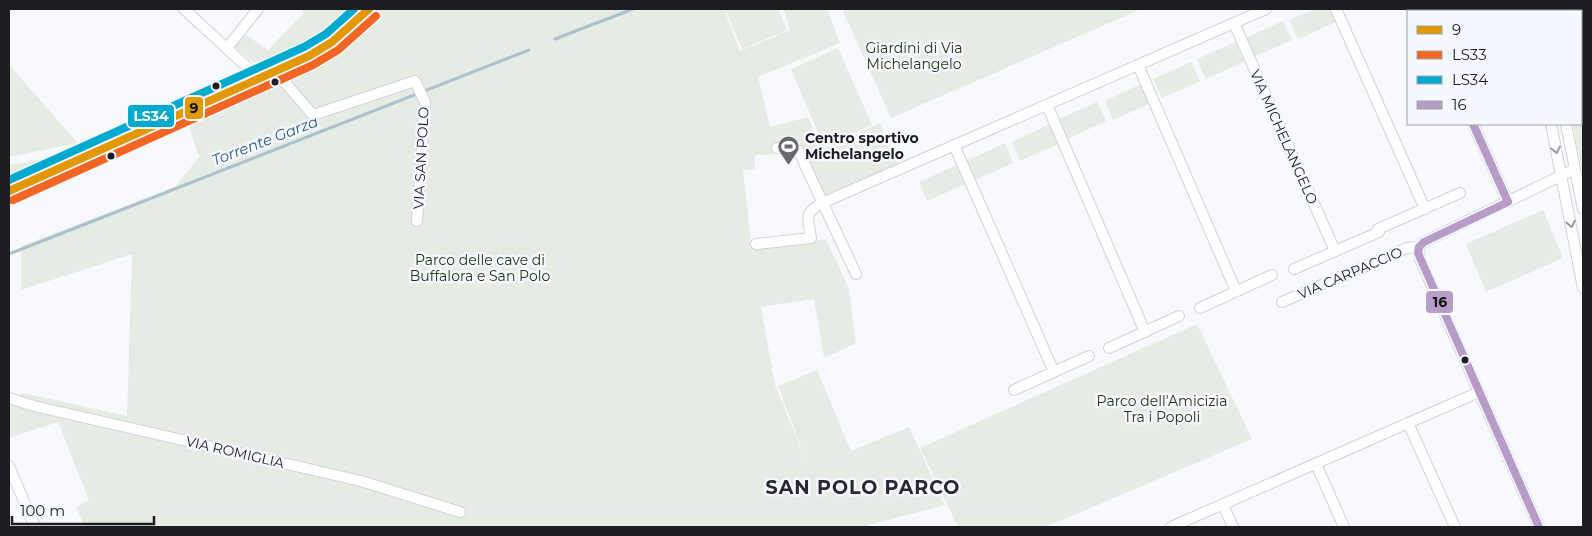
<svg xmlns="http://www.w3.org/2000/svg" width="1592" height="536" viewBox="0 0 1592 536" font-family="Montserrat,sans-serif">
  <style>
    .green { fill: #e4ece3 }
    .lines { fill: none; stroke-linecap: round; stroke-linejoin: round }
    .stream { stroke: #acc0d0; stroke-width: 3 }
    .minor-casing { stroke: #d1d3d7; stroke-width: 12 }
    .major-casing { stroke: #d1d3d7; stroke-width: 16 }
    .minor { stroke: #fefeff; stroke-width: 10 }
    .major { stroke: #fefeff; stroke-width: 14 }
    .bus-1-casing { stroke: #f5f8ff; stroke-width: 11 }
    .bus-2-casing { stroke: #f5f8ff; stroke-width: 11 }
    .bus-3-casing { stroke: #f5f8ff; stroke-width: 11 }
    .bus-4-casing { stroke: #f5f8ff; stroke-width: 11 }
    .bus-1 { stroke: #e19803; stroke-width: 8 }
    .bus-2 { stroke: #f26522; stroke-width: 8 }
    .bus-3 { stroke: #00a9ce; stroke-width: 8 }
    .bus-4 { stroke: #b89cc8; stroke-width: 8 }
    .oneway { stroke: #98999b }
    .bus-dot { fill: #1b1d21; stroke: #f5f8ff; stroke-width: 2 }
    .labels { text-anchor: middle; stroke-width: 5; stroke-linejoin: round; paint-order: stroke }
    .park-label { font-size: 14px; fill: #1b3409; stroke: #f5f8ff }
    .street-label { font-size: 14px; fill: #1b1d21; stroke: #f5f8ff }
    .poi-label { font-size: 14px; font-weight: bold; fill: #1b1d21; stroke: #f5f8ff; text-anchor: start }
    .water-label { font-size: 15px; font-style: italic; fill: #295978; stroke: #f5f8ff }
    .district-label { font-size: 19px; font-weight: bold; letter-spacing: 1px; fill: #272a32; stroke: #f5f8ff }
    .line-badge { stroke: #f5f8ff; stroke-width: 2 }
    .badge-label { font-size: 14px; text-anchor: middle; font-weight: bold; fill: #fff }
    .pale-badge-label { font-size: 14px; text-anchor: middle; font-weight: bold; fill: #111 }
  </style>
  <rect width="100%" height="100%" fill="#f7f9fd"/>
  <g class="green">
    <polygon points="301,9 724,9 740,51 790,30 784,9 827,9 840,43 758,77 770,127 808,117 823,149 880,123 899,166 823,196 802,153 755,155 755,169 743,170 752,249 826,239 849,289 856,343 824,358 814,299 761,307 775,385 809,468 778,386 817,370 851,451 909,427 945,505 861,527 85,527 76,507 89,500 58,422 9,438 9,398 12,399 23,393 127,416 132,254 21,290 21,246 175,187 199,157 187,121 267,84 261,69 234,47 246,35 268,50 304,13"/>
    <polygon points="725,9 778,9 787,30 742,49"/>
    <polygon points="842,9 1141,9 891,118"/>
    <polygon points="1314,9 1331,9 1336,22 1298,39 1289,20"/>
    <polygon points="1549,9 1583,9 1583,175 1573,124 1581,124 1581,11 1550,11"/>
    <polygon points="1283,21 1292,40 1253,57 1245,38"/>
    <polygon points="1236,42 1244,62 1206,79 1197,59"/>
    <polygon points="838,48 872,125 824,146 791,69"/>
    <polygon points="1191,62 1200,81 1162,98 1153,79"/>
    <polygon points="9,64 11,67 78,143 9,157"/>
    <polygon points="1143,83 1151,103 1113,120 1105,101"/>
    <polygon points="1097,102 1106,121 1067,139 1059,119"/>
    <polygon points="1050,124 1058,144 1020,161 1012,142"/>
    <polygon points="1005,143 1013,163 975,180 966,161"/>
    <polygon points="60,156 63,162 9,184 9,165"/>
    <polygon points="957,165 966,184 927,201 919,182"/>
    <polygon points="1543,210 1563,258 1486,292 1466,244"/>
    <polygon points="1197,324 1252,439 1046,527 958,527 920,448"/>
  </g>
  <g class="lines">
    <g class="stream">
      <polyline points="555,39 633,9"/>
      <polyline points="9,254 529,50"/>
    </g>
    <defs>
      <g id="minor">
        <polyline points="184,9 261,80"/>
        <polyline points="1336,9 1425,209"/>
        <polyline points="1422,9 1423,11"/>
        <polyline points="1527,9 1528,11"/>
        <polyline points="1543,9 1543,11"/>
        <polyline points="1234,23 1335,251"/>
        <polyline points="227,48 258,9"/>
        <polyline points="1138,65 1236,291"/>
        <polyline points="276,72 313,115 415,81 425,102 417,221"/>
        <polyline points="1047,105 1145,332"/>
        <polyline points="1473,124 1508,202"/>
        <polyline points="1551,124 1583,288"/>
        <polyline points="1566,124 1583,209"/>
        <polyline points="954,145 1054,372"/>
        <polyline points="777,148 798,150 856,274"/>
        <polyline points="1378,229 1460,193"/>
        <path d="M756,244L811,238C808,218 803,214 822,203L1266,9"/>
        <polyline points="1294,269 1379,232"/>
        <polyline points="1282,302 1407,248 1419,247"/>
        <polyline points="1200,308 1272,275"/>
        <polyline points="1109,348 1179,316"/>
        <polyline points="1014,390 1089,356"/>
        <polyline points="9,398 34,406 361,481 460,512"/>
        <polyline points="1408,423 1455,527"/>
        <polyline points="1316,464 1344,527"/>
        <polyline points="9,466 35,527"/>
        <polyline points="1223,505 1233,527"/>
        <polyline points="1171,527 1479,392"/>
        <polyline points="1539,527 1420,259 1419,247 1424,242 1575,169"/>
      </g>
      <polyline id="major" points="9,191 309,56 332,42 369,9"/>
    </defs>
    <use href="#minor" class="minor-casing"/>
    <use href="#major" class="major-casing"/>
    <use href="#minor" class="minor"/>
    <use href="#major" class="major"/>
    <defs>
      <polyline id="bus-1" points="9,191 309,56 332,42 369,9"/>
      <polyline id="bus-2" points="13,200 313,65 338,50 376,16"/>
      <polyline id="bus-3" points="9,180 304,47 326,34 354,9"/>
      <polyline id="bus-4" points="1473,124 1508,202 1424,242 1419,247 1418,253 1539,527"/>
    </defs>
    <use href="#bus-1" class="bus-1-casing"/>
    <use href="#bus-2" class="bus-2-casing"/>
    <use href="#bus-3" class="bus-3-casing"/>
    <use href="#bus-4" class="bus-4-casing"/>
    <use href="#bus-1" class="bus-1"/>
    <use href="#bus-2" class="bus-2"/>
    <use href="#bus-3" class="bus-3"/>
    <use href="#bus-4" class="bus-4"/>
  </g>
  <defs><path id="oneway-chevron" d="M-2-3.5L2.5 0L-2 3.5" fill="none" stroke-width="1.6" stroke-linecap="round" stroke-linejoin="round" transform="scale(1.25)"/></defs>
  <g class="oneway">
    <use href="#oneway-chevron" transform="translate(1556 150) rotate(78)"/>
    <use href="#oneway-chevron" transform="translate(1571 224) rotate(79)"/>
  </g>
  <defs>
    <symbol id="stadium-pin" viewBox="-11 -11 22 30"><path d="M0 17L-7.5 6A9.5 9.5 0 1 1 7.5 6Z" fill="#686a6e" stroke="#f5f8ff"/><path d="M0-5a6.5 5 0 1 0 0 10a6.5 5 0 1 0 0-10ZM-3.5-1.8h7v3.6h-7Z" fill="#fff"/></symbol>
  </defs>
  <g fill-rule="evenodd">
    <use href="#stadium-pin" x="776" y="134" width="25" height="34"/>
  </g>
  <g class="bus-dot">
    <circle cx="275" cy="82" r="4.5"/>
    <circle cx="216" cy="86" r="4.5"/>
    <circle cx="111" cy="156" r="4.5"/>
    <circle cx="1465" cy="360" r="4.5"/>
  </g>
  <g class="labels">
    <g class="park-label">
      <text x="914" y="53">Giardini di Via<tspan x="914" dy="16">Michelangelo</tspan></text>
      <text x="480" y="265">Parco delle cave di<tspan x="480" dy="16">Buffalora e San Polo</tspan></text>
      <text x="1162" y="406">Parco dell'Amicizia<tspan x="1162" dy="16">Tra i Popoli</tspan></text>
    </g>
    <g class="street-label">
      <text transform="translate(1284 137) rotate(66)" y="5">VIA MICHELANGELO</text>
      <text transform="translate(421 158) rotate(-87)" y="5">VIA SAN POLO</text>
      <text transform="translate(1350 273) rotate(-23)" y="5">VIA CARPACCIO</text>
      <text transform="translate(235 452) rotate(13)" y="5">VIA ROMIGLIA</text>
    </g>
    <g class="poi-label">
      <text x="805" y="143">Centro sportivo<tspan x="805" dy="16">Michelangelo</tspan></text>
    </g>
    <g class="water-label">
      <text transform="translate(265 141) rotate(-21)" y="5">Torrente Garza</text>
    </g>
    <g class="district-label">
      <text x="863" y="494">SAN POLO PARCO</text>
    </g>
  </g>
  <g class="line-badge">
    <rect x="184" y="96" width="20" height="24" rx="5" fill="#e19803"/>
    <rect x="127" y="104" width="48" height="24" rx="5" fill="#00a9ce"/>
    <rect x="1425" y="290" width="29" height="24" rx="5" fill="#b89cc8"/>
  </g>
  <g class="badge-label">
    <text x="151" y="121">LS34</text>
  </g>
  <g class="pale-badge-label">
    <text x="194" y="113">9</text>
    <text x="1440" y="307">16</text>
  </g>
  <rect width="1592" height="536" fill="none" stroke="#1b1d21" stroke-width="20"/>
  <rect x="1407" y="10" width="175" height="115" fill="#f5f8ff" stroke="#9ea0a6"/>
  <rect x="1417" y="26" width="25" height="8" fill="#e19803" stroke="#9ea0a6"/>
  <text x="1452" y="35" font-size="15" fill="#1b1d21">9</text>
  <rect x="1417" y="51" width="25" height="8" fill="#f26522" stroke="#9ea0a6"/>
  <text x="1452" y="60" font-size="15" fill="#1b1d21">LS33</text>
  <rect x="1417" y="76" width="25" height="8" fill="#00a9ce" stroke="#9ea0a6"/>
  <text x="1452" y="85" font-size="15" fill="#1b1d21">LS34</text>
  <rect x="1417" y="101" width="25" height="8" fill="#b89cc8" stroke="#9ea0a6"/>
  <text x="1452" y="110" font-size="15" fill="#1b1d21">16</text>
  <path d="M12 516v8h142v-8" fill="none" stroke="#1b1d21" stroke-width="2.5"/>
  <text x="20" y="516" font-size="15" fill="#1b1d21" stroke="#f5f8ff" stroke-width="4" paint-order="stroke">100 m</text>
</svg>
